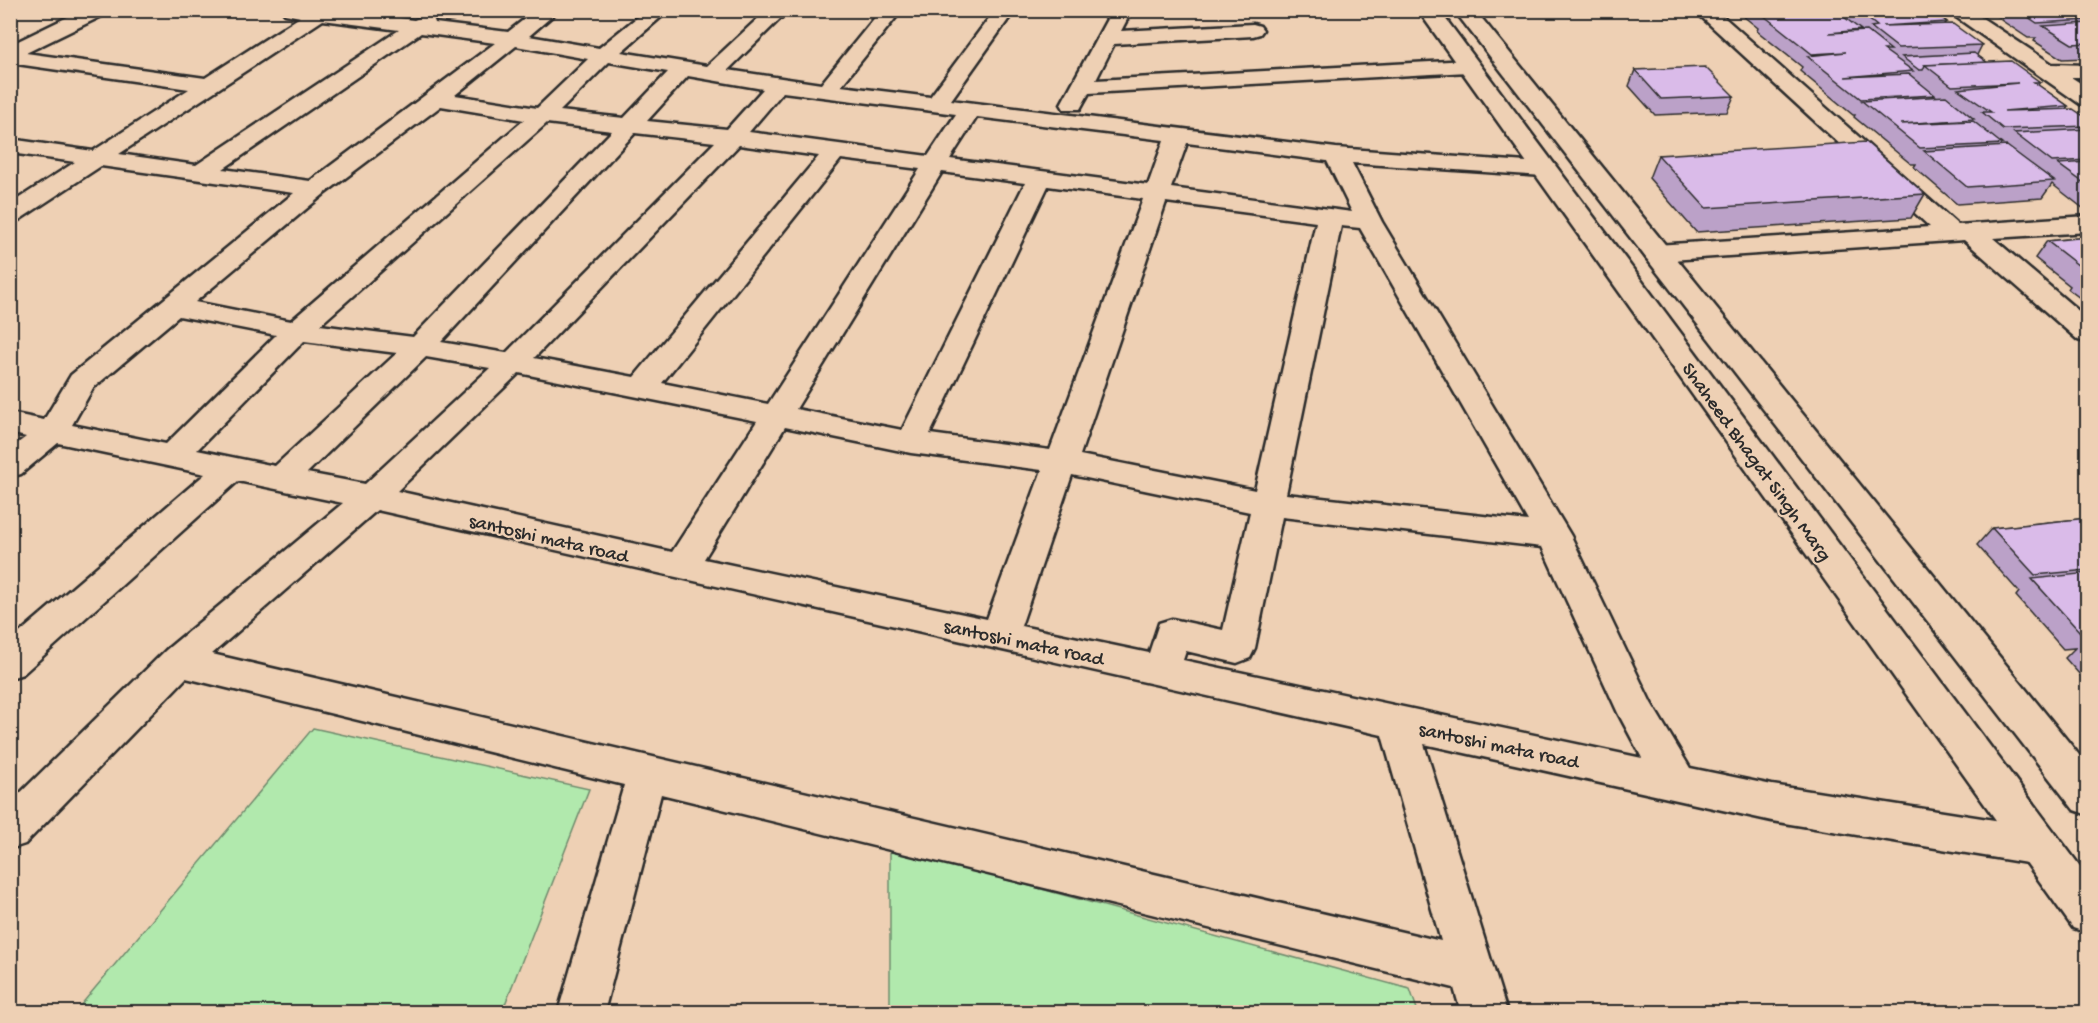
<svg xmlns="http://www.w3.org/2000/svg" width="2098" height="1023" viewBox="0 0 2098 1023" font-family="'Gochi Hand',sans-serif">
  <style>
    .green { fill: #b1e9ad; stroke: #6e8a6c; stroke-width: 1.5 }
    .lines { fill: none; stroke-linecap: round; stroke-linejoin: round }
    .street-casing { stroke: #2b2b2b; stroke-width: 5 }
    .secondary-casing { stroke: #2b2b2b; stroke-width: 5 }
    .street { fill: #eed0b4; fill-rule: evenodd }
    .secondary { fill: #eed0b4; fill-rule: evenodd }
    .wall { fill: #bba1c8; stroke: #2b2b2b; stroke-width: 1.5 }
    .building { fill: #dabbe9; stroke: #2b2b2b; stroke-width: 1.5 }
    .labels { text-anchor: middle; stroke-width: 4.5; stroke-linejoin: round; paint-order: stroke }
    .street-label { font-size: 20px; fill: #2b2b2b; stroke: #eed0b4 }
  </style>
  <rect width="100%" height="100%" fill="#eed0b4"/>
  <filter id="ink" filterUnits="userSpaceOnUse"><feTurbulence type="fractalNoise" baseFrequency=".0167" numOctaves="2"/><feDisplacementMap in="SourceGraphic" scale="12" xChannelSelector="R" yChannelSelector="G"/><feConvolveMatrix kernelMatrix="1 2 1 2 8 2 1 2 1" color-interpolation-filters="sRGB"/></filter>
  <g filter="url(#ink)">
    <g class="green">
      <polygon points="313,728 589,789 502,1012 75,1012"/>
      <polygon points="890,848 1410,989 1418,1012 890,1012"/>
    </g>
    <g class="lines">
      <defs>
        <g id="street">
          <path d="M82,10H109L106,14L26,53L205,78L300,17L285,14L282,10H341L414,20L426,15L433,17L435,23L508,32L536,10H559L529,36L599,48L646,10H669L621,52L707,66L767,10H789L728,70L821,84L881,10H902L841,86L930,97L995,10H1015L951,100L1336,148L1552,164L1556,169L1552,174L1544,176L1352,163L1382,222L1571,536L1651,703L1690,768L1772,785L2039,827L2054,833L2060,846L2054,859L2039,865L1772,821L1424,744L1507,1012H1461L1454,988L661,794L604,1012H558L624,785L186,678L25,844L10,849V803L166,650L343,503L238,481L23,674L10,678V641L205,474L58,443L21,474L10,477V449L26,437L10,433V413L44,420L71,375L294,193L101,166L19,220L10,222V204L75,162L10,153V139L93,151L189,89L10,63V45ZM323,20L399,30L196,165L119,154ZM421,33L495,43L310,181L223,169ZM516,46L588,59L537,108L455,95ZM609,62L668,72L624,118L560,111ZM688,76L763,89L727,129L647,121ZM783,92L956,114L928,156L749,132ZM441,106L524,120L291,321L195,302L324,194ZM977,117L1164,140L1148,185L950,159ZM547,123L612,131L413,337L320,325ZM635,133L715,142L506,353L441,342ZM1187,143L1327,161L1352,212L1171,188ZM739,145L819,156L634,377L534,358ZM841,159L920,169L768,404L662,383ZM942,172L1025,183L902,430L796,409ZM1048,186L1143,199L1050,450L930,434ZM1166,202L1316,222L1255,490L1080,455ZM1341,226L1360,228L1528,521L1286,494ZM179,316L276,335L166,444L72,425L93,388ZM304,341L397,353L275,466L197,450ZM426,357L490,368L365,484L307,473ZM519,373L757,421L672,552L397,491ZM785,427L911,453L1042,470L987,619L704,559ZM1072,475L1250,512L1223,630L1172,619L1159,623L1149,653L1021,626ZM377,510L1382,735L1441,941L212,654ZM1282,517L1542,547L1618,713L1642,758L1183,660L1186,651L1237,663L1250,658L1255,648Z"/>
          <polygon points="1112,10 1132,10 1121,31 1253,24 1260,26 1263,30 1260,34 1253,36 1114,44 1096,80 1468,60 1476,61 1479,66 1476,71 1468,72 1089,93 1080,109 1064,109 1061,104"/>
          <polygon points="1694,10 1716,10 1958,225 2088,216 2088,232 1993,238 2088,319 2088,343 2078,340 1964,240 1656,261 1647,259 1643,253 1647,247 1656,245 1930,227"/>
          <polygon points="1946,10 1970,10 2052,64 2088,65 2088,77 2071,77 2088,88 2088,106 2080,104"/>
        </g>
        <g id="secondary">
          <polygon points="1418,10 1439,10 2088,877 2088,933 2073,928"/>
          <polygon points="1454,10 1475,10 2088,766 2088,815 2074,810"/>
        </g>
      </defs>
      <use href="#street" class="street-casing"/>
      <use href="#secondary" class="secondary-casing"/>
      <use href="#street" class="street"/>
      <use href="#secondary" class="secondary"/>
    </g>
    <g class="wall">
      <polygon points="1729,10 1931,10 1947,22 1945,24 1982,45 1977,55 1988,63 2040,82 2038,85 2068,106 2066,109 2088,119 2088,209 2084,209 2052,184 2042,198 1957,204 1914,167 1916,164 1911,164 1854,117 1855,115 1853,115 1800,71 1802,67 1757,31 1758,28 1738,12 1731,13"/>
      <polygon points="1990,10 2088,10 2088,58 2062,59 2034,41 2036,38 2028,38 2001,20 2003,16 1999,17"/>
      <polygon points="1635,70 1734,96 1727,112 1655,115 1629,86"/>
      <polygon points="1658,155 1925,194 1911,218 1696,232 1649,178"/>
      <polygon points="2088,237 2088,304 2068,289 2070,286 2035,258 2047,241"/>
      <polygon points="2088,518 2088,684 2065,658 2075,648 2063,649 2016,596 2019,592 1977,545 1992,528"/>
    </g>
    <g class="building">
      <polygon points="1760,10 1819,10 1763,13"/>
      <polygon points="1857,10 1931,10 1947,22 1883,26 1953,24 1982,45 1898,48 1871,27 1877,26"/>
      <polygon points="2018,10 2088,10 2088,20 2037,23"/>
      <polygon points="1836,11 1861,30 1829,33 1867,31 1891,50 1884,50 1913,71 1845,77 1909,74 1935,95 1861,99 1807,56 1846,52 1812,54 1763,15"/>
      <polygon points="2088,23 2088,43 2072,44 2043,26"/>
      <polygon points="1974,53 1988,63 1925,65 1923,70 1919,70 1902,57"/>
      <polygon points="2011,61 2040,82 2034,82 2068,106 2004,111 2073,109 2088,119 2088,126 2003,129 1982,112 1991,112 1958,89 2018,83 1952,86 1925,65"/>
      <polygon points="1705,67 1734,96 1661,99 1635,70"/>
      <polygon points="1946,96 1974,119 1901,124 1973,121 2002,144 1920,148 1862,101"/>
      <polygon points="2088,129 2088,160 2052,162 2014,133"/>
      <polygon points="1866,142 1925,194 1706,208 1658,155"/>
      <polygon points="2007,146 2054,181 1967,187 1924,151"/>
      <polygon points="2088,162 2088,186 2058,164"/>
      <polygon points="2088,237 2088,268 2083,269 2047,241"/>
      <polygon points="2088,271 2088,277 2081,272"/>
      <polygon points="2088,518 2088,570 2035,575 1992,528"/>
      <polygon points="2088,573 2088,631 2080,632 2032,579"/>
    </g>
  </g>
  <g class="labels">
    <g class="street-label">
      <text transform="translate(1758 461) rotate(54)" y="7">Shaheed Bhagat Singh Marg</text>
      <text transform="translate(549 537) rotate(13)" y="7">santoshi mata road</text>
      <text transform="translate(1024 641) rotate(12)" y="7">santoshi mata road</text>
      <text transform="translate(1499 744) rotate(12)" y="7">santoshi mata road</text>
    </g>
  </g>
  <rect width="2098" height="1023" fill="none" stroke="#eed0b4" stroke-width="36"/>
  <rect x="18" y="18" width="2062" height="987" fill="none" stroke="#2b2b2b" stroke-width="2" filter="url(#ink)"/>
</svg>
